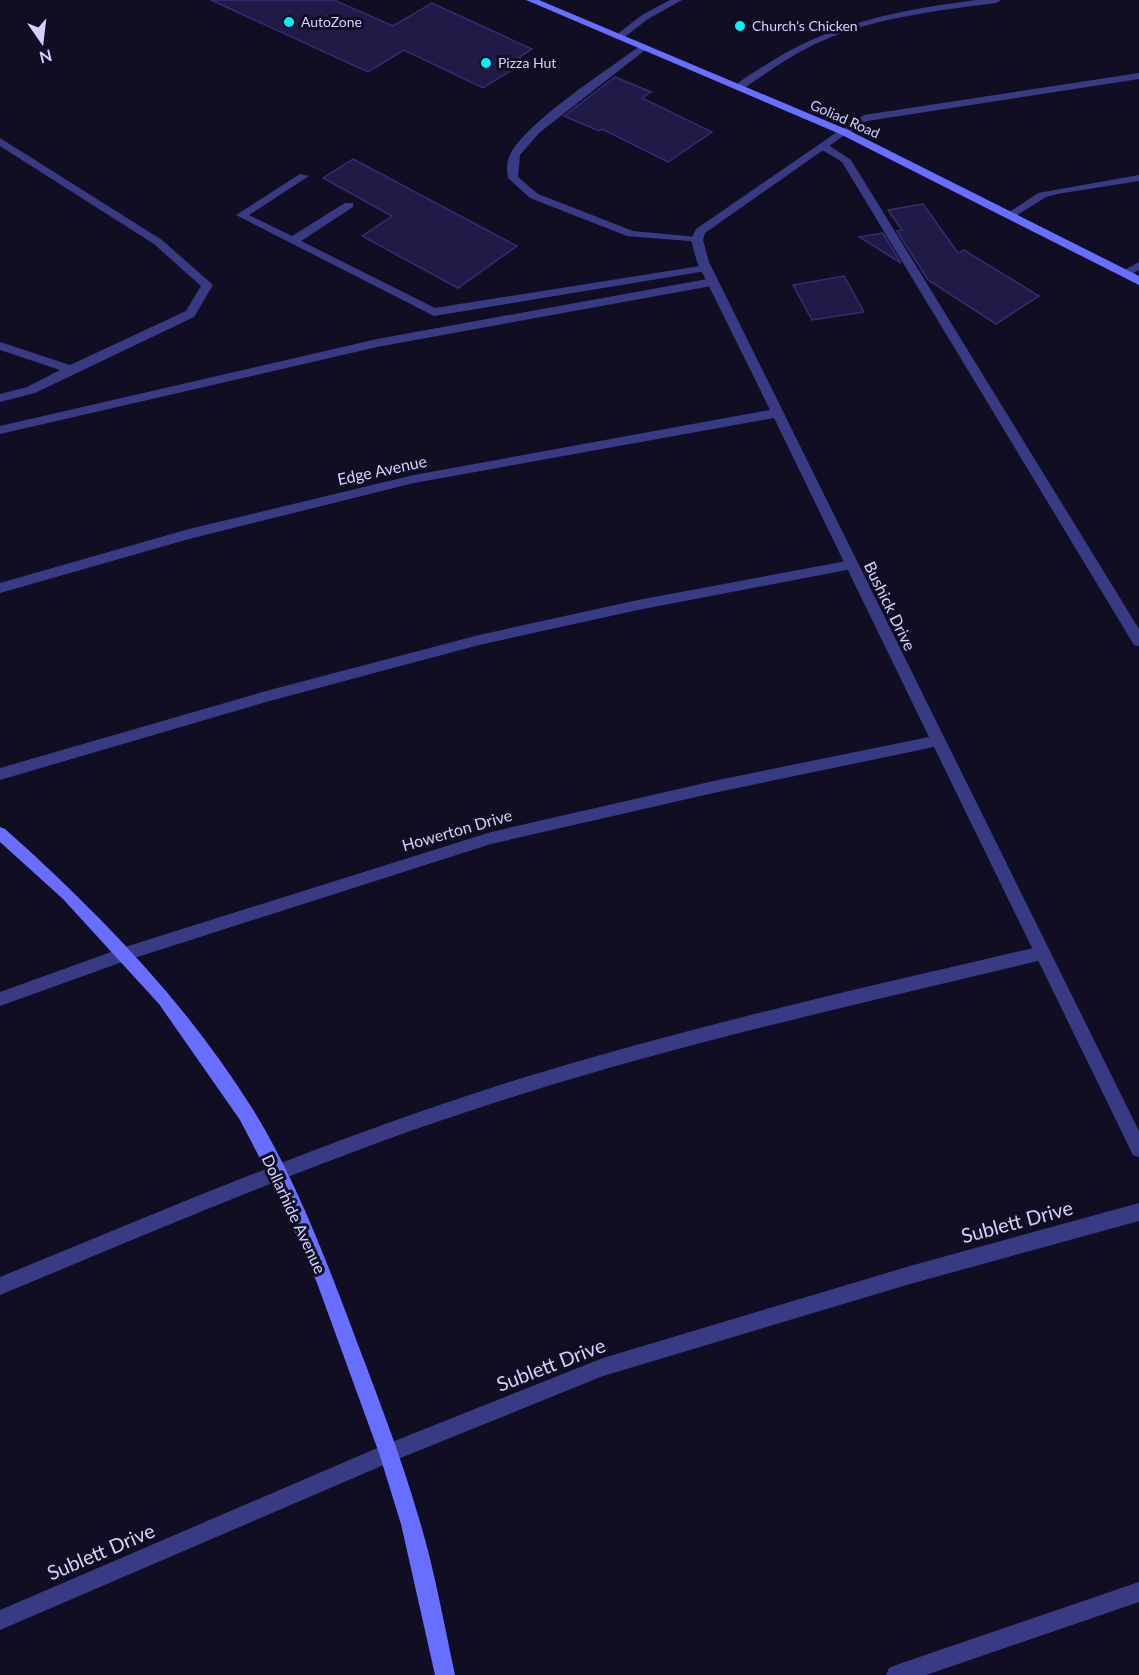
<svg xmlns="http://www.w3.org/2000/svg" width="1139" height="1675" viewBox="0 0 1139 1675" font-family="Lato,sans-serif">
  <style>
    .building { fill: #201a46; stroke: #352c72; stroke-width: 1.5 }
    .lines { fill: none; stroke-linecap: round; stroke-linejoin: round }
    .lane { fill: #383a84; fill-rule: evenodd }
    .street { fill: #383a84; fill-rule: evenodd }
    .secondary { fill: #686eff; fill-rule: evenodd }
    .poi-dot { fill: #00f3fc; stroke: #110e24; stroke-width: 2 }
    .labels { text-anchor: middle; stroke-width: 6; stroke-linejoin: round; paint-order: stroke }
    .far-poi-label { font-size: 14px; fill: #d4d1ff; stroke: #110e24; text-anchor: start }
    .far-street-label { font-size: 14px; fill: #d4d1ff; stroke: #110e24 }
    .street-label { font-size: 16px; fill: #d4d1ff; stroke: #110e24 }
    .near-street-label { font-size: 20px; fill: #d4d1ff; stroke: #110e24 }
  </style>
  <rect width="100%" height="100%" fill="#110e24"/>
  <g class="building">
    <polygon points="211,0 334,0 393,26 432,3 532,49 512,62 520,65 483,88 404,50 368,72"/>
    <polygon points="615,77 651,92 642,98 712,132 668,162 602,129 599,131 564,116"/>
    <polygon points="353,159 517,246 458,288 362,236 392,216 323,178"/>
    <polygon points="923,204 958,253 964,250 1039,296 996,324 928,280 897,231 902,230 888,210"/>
    <polygon points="883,233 901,263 859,237"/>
    <polygon points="844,276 864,312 812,320 793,285"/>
  </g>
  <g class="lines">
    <g class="lane">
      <polygon points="670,0 682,0 648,19 622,39 616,39 616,35 642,15"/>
      <path d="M641,45L649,47L539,133L520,155L518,177L538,194L633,231L697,237L703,240L701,242L627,236L530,198L508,178C507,171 506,162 510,155C526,122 609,69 641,45Z"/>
      <polygon points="1139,73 1139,79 867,121 848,134 839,132 864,115"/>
      <polygon points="0,138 162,240 213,285 194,317 35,393 0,402 0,394 27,387 60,370 0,350 0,342 70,365 186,311 201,286 154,244 0,146"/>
      <polygon points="819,144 827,144 851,160 1139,629 1139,646 1134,645 842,162 819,148"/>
      <polygon points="300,174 309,176 249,215 292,236 345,203 353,203 353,207 301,241 435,308 706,265 712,268 706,271 434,316 236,215"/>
      <polygon points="1139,175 1139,181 1057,194 1046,197 1014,217 1005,215 1038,193"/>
      <polygon points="1139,262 1139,270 1129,276 1121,276 1121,272"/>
      <polygon points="713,278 717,279 717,285 377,347 0,434 0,426 377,339"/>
      <polygon points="852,560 857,562 859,565 857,568 638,610 479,645 266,702 0,780 0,768 266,691 479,635 638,600"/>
      <path d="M1042,946L1048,948L1050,953L1048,958L1042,960C867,1002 691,1041 519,1095C342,1150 171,1224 0,1295V1277C171,1207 342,1134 519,1079C691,1026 867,987 1042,946Z"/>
      <polygon points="1139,1582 1139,1602 926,1675 886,1675 889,1668 896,1665"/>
    </g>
    <g class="street">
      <path d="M976,0H1001L996,3C934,11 870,18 813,45C788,57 765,74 743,89L734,87C742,79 754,72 764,66C829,23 900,10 976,0Z"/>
      <polygon points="840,130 849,132 705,233 703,240 709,262 1139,1131 1139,1157 1133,1155 934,747 718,792 491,844 125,961 0,1006 0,992 125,947 491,832 718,780 929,737 774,418 414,483 189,539 0,593 0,583 189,529 414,475 770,410 697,262 691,240 696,229"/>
      <polygon points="1139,1203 1139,1221 910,1284 603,1376 393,1461 0,1630 0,1610 382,1446 603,1358 910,1266"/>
    </g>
    <g class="secondary">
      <polygon points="526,0 539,0 848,130 1139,276 1139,285 840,134"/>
      <path d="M0,827L5,829C98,912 185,1001 252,1108C292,1172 321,1247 348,1318C373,1385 400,1452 420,1522C435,1572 444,1624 455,1675H435L401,1524L379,1453L317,1283L280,1197L240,1120L159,1004L63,899L0,842Z"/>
    </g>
  </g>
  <g class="poi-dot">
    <circle cx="289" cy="22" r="6"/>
    <circle cx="740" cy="26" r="6"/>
    <circle cx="486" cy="63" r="6"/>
  </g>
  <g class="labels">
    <g class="far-poi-label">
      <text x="301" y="27">AutoZone</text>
      <text x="752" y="31">Church's Chicken</text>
      <text x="498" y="68">Pizza Hut</text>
    </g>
    <g class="far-street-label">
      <text transform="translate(845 119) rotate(24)" y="5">Goliad Road</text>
    </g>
    <g class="street-label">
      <text transform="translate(382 470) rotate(-12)" y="6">Edge Avenue</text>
      <text transform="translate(890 606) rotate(64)" y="6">Bushick Drive</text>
      <text transform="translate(457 830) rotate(-16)" y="6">Howerton Drive</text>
      <text transform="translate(294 1214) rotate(65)" y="6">Dollarhide Avenue</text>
    </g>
    <g class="near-street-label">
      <text transform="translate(1017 1222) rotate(-15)" y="7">Sublett Drive</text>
      <text transform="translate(551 1365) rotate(-21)" y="7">Sublett Drive</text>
      <text transform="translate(101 1552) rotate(-23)" y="7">Sublett Drive</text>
    </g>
  </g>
  <g transform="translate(42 42) rotate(166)" stroke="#110e24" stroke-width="4.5" paint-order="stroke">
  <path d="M0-4.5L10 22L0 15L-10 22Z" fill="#d4d1ff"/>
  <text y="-9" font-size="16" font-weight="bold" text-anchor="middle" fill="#d4d1ff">N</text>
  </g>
</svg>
